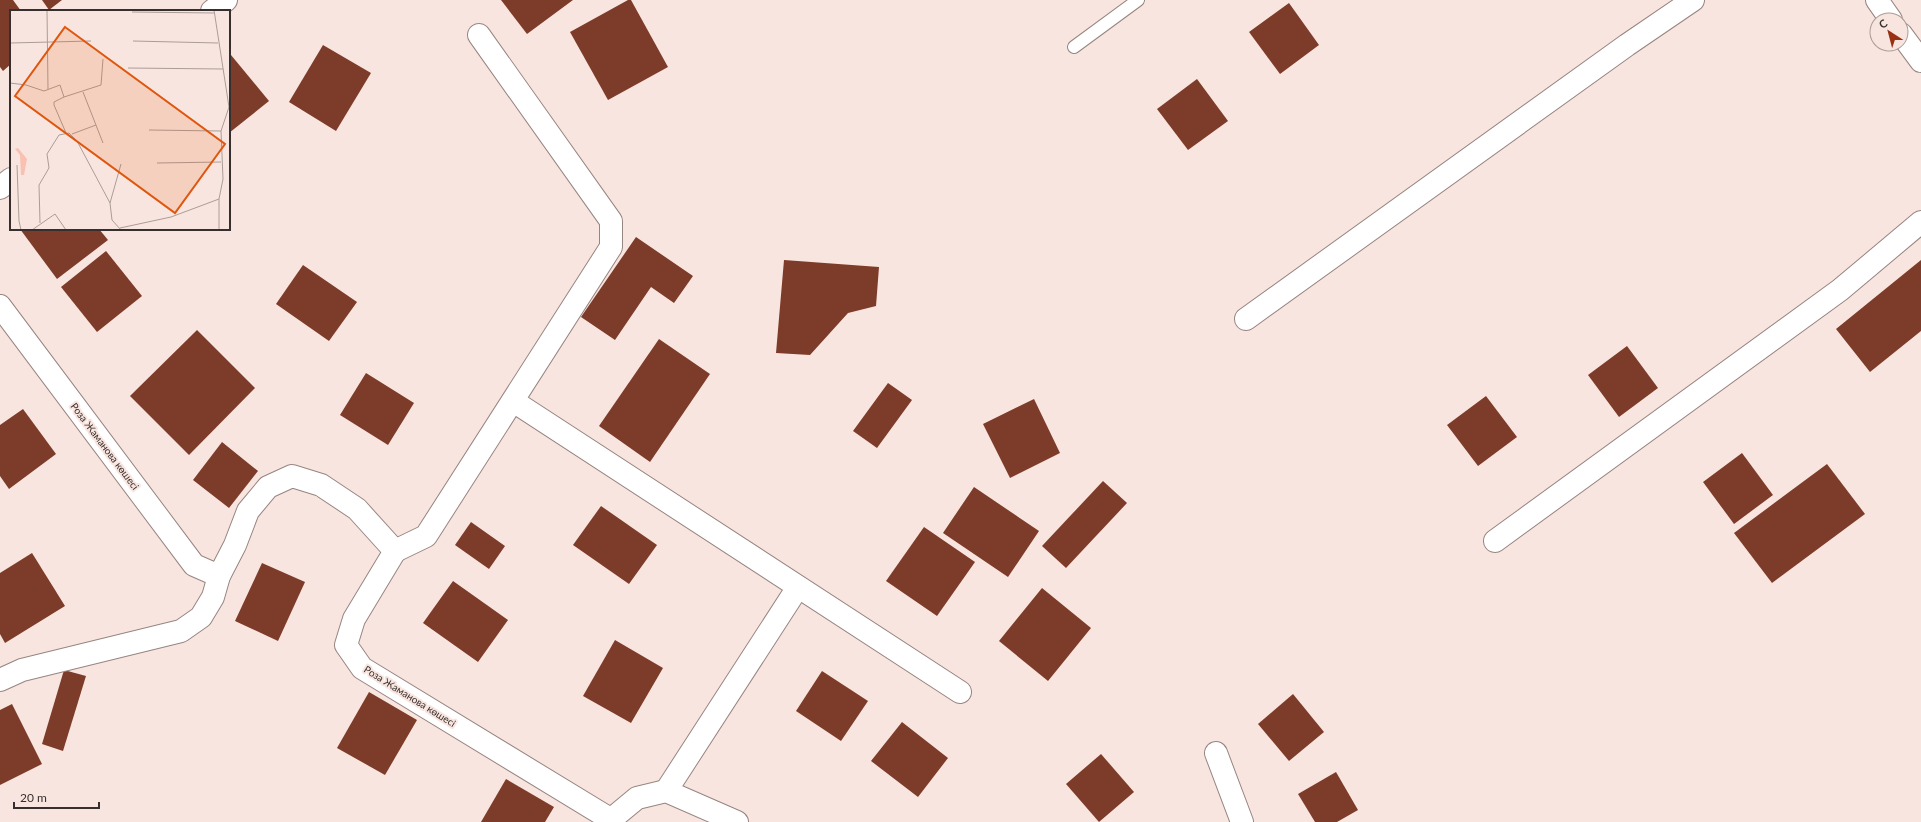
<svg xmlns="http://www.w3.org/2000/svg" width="1921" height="822" viewBox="0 0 1921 822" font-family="Lato,sans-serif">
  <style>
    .building { fill: #7d3b29 }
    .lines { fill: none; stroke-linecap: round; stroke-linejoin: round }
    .service-casing { stroke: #978580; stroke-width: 14 }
    .minor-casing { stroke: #978580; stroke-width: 24 }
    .service { stroke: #fff; stroke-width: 12 }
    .minor { stroke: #fff; stroke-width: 22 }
    .labels { text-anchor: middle; stroke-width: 4; stroke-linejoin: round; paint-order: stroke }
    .street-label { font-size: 10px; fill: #372f2d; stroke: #f9e5df }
    .inset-road { fill: none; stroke: #ab9c98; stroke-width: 1 }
    .view { fill: #df570e; fill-opacity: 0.15; stroke: #df570e; stroke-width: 2 }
    .inset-edge { fill: none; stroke: #372f2d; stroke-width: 2 }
  </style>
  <rect width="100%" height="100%" fill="#f9e5df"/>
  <g class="building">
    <polygon points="0,0 13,0 21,11 11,11 11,64 3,71 0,67"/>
    <polygon points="42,0 62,0 49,10"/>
    <polygon points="501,0 573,0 527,34"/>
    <polygon points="628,0 631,0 668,67 608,100 570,32"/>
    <polygon points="1289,3 1319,45 1280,74 1249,32"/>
    <polygon points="323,45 371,73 336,131 289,102"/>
    <polygon points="231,55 269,101 229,133 229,57"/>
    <polygon points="1197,79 1228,121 1188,150 1157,109"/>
    <polygon points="20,229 99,229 108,240 57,279"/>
    <polygon points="636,237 693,276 674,303 651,287 615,340 581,317"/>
    <polygon points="106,251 142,296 97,332 61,287"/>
    <polygon points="784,260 879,267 876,306 848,313 810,355 776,353"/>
    <polygon points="1921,260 1921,331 1870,372 1836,329"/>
    <polygon points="303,265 357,302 329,341 276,304"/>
    <polygon points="197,330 255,388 189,455 130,396"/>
    <polygon points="659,339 710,374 650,462 599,426"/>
    <polygon points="1627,346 1658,388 1619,417 1588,375"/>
    <polygon points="366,373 414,403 388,445 340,415"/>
    <polygon points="888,383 912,400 877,448 853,431"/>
    <polygon points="1486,396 1517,437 1478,466 1447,425"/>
    <polygon points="1034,399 1060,453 1010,478 983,424"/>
    <polygon points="23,409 56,454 9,489 0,476 0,425"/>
    <polygon points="222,442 258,471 229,508 193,480"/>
    <polygon points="1742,453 1773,495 1734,524 1703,482"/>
    <polygon points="1827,464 1865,514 1772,583 1734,533"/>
    <polygon points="1103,481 1127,503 1066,568 1042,546"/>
    <polygon points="974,487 1039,531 1008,577 943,533"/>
    <polygon points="601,506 657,545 629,584 573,545"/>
    <polygon points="471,522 505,546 489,569 455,545"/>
    <polygon points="924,527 975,562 937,616 886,581"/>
    <polygon points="32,553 65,606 5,643 0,634 0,573"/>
    <polygon points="262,563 305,582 278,641 235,621"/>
    <polygon points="453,581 508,620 478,662 423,623"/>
    <polygon points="1042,588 1091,628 1048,681 999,641"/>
    <polygon points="615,640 663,668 631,723 583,696"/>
    <polygon points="64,670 86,676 63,751 42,744"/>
    <polygon points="822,671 868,701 841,741 796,711"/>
    <polygon points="369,692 417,720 385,775 337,748"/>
    <polygon points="1293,694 1324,732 1289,761 1258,724"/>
    <polygon points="12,704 42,764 0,785 0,710"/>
    <polygon points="902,722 948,758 918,797 871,761"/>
    <polygon points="1101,754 1134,792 1099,822 1066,784"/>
    <polygon points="1336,772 1358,810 1337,822 1315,822 1298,794"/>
    <polygon points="506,779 554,807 545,822 481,822"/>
  </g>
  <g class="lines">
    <defs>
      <polyline id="service" points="1074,47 1138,0"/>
      <g id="minor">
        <polyline points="1877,0 1891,20"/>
        <polyline points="212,11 226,0"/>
        <polyline points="1901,34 1921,61"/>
        <polyline points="0,188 11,179"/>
        <polyline points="0,306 194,565 219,576"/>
        <polyline points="1246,319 1627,45 1693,0"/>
        <polyline points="513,401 960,692"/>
        <polyline points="1495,541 1840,290 1921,222"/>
        <polyline points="395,551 426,536 611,247 611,221 479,35"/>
        <polyline points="0,680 22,670 181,631 201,617 213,597 219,576 235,545 248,511 268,487 292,476 321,485 357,509 395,551 354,619 346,645 362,668 610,819"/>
        <polyline points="1216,753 1242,822"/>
        <polyline points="666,791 798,587"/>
        <polyline points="608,822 637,798 666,791 737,822"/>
      </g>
    </defs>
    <use href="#service" class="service-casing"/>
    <use href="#minor" class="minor-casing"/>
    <use href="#service" class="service"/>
    <use href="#minor" class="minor"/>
  </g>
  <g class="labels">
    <g class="street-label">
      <text transform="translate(105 446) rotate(53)" y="4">Роза Жаманова көшесі</text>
      <text transform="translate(410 696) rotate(32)" y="4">Роза Жаманова көшесі</text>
    </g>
  </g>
  <g transform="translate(10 10)">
    <rect width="220" height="220" fill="#f9e5df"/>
    <path d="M8,138L17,149L14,165H11L10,145L5,139Z" fill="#f8c1b2"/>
    <path class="inset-road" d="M37,0L38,79M204,0L219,97L211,121L213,169L209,189V220M122,2L204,3M123,31L208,33M0,33L81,31M118,58L213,59M0,73L16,75L34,81L50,75L54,87L44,92V95L56,123M73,82L93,133M54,87L91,75L93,49M139,120L211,121M62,124L86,115M147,153L211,152M7,155L9,211L11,220M100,193L111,154M30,213L29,175L39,158L37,144L49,125L59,123L67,131L100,193L102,210L111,220M110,218L161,207L209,189M22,220L45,204L56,220"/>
    <path class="view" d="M55,17L215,134L165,203L5,86Z"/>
    <rect width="220" height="220" class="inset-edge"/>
  </g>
  <g transform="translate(1889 32) rotate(324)"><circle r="19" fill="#f9e5df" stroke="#ab9c98"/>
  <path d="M0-3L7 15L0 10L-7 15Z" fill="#993214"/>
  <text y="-6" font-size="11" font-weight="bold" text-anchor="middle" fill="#372f2d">С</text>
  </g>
  <path d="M14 802v6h85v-6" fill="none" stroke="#372f2d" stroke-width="2"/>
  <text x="20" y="802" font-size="12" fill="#372f2d" stroke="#f9e5df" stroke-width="3" paint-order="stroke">20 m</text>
</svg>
